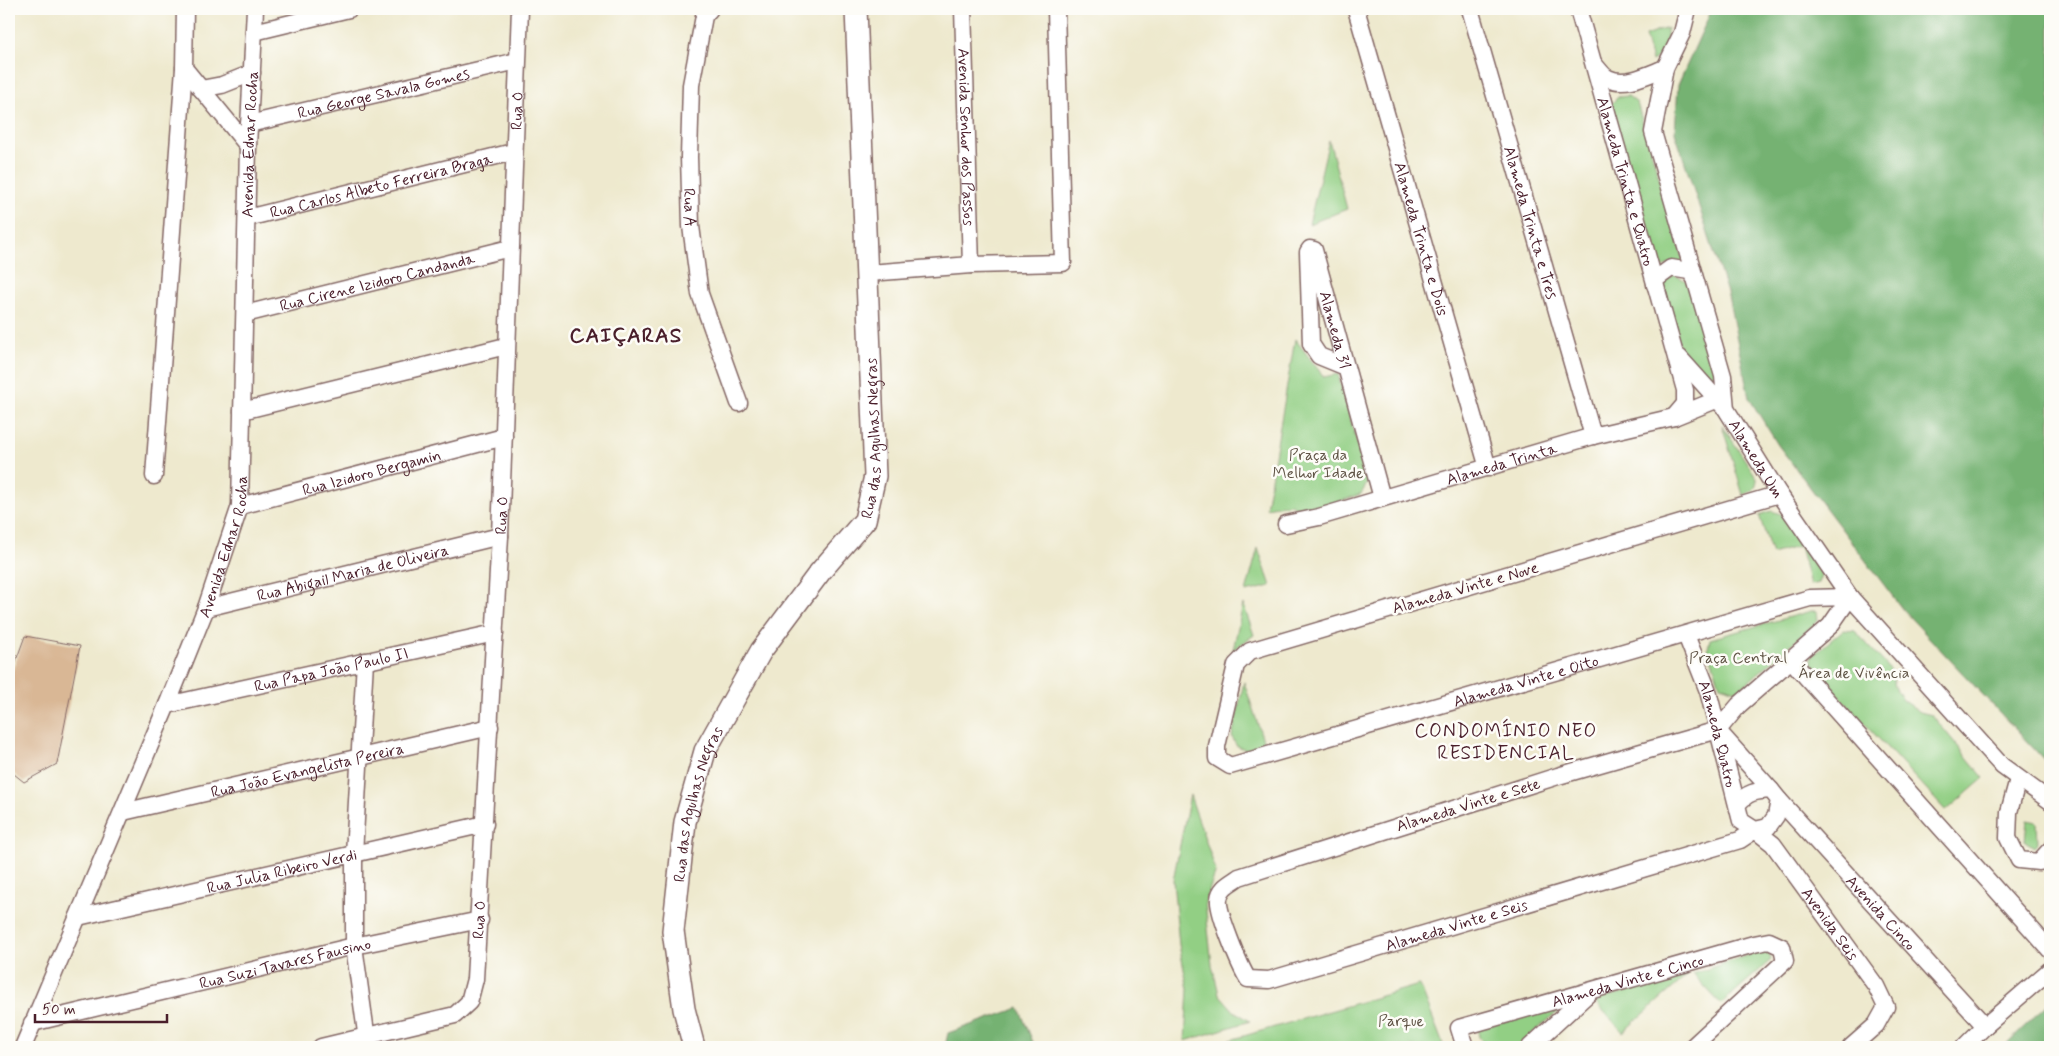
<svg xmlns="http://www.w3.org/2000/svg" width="2059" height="1056" viewBox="0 0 2059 1056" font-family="Mynerve,sans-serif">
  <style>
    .green { fill: #92cf84; stroke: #6e7758 }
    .forest { fill: #75b272; stroke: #60684e }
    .building { fill: #d9b795 }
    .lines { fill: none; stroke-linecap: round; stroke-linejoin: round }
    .minor-casing { stroke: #836664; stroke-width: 19 }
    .tertiary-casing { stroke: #836664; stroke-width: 24 }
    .minor { stroke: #fff; stroke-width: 16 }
    .tertiary { stroke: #fff; stroke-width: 21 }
    .labels { text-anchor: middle; stroke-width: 5; stroke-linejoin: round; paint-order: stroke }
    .street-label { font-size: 16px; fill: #4a1f2b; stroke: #fdfcf7 }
    .park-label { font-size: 16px; fill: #605446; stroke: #fdfcf7 }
    .quarter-label { font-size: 19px; letter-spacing: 1px; fill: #4a1f2b; stroke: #fdfcf7 }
    .district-label { font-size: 21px; font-weight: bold; letter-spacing: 1px; fill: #4a1f2b; stroke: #fdfcf7 }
  </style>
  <rect width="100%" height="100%" fill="#fdfcf7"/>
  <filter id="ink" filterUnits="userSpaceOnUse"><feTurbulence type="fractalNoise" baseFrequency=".02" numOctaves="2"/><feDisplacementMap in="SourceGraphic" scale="10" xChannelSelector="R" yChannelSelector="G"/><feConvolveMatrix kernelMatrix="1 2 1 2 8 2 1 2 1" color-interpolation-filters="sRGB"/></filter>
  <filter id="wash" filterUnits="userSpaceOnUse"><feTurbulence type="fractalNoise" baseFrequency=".0096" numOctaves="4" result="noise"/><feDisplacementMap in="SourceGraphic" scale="20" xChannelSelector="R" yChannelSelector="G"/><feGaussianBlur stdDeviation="1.12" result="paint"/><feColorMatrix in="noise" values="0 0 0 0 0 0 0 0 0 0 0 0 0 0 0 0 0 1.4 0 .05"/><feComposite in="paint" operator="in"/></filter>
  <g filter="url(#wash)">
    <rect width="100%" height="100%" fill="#eee9ce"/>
    <g class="green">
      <path d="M1667,28C1668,42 1664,55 1652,61L1645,36Z"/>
      <polygon points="1628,96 1637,103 1684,262 1676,261 1656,270 1611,104 1618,97"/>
      <polygon points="1329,140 1347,209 1309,224"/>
      <polygon points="1675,275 1690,283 1718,378 1715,387 1682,356 1663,285 1668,279"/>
      <polygon points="1295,339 1324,377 1338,374 1368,482 1361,494 1313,511 1300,509 1290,504 1266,508"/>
      <path d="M1722,425L1757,478C1757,489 1753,491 1743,495Z"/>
      <polygon points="1772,511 1783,515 1818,566 1821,575 1818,583 1810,585 1800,546 1772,554 1759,515"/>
      <polygon points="1258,548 1271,586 1246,592"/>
      <polygon points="1243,604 1254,635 1233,650"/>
      <polygon points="1811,611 1817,611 1818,621 1746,684 1737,690 1720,685 1708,648 1710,639"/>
      <polygon points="1843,630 1855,631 1892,671 1895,687 1903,700 1920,712 1932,715 1984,778 1946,811 1814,669 1811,657"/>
      <polygon points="1244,682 1264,743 1248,751 1236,745 1232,737"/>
      <polygon points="1190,795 1216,871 1205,902 1212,965 1219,994 1234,1011 1250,1021 1185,1041 1188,989 1179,945 1173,880"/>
      <polygon points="2027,820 2037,822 2038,843 2034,847 2025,841"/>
      <polygon points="1762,950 1768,950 1771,960 1721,1004 1693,974"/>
      <polygon points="1689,974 1623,1032 1596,1003 1600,999"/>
      <polygon points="1420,985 1444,1047 1206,1047 1419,985"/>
      <polygon points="1560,1006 1560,1010 1516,1047 1487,1047 1479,1037 1478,1031 1480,1028"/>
    </g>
    <g class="forest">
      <polygon points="1712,9 2050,9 2050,766 1903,610 1778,445 1749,398 1728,296 1675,132 1678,85"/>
      <polygon points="2050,1002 2050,1047 2003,1047"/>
      <polygon points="1019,1008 1035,1047 945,1047 948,1033"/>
    </g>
    <g id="blocks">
      <polygon class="building" points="25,636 80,646 57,764 24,782 9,770 9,680"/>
    </g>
  </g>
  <g filter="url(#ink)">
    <use href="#blocks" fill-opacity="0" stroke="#836664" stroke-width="1"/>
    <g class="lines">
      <defs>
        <g id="minor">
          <path id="s1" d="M710,9L704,16L691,85L689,157L691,226L700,294L739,403"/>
          <path id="s2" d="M963,9L971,265"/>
          <path id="s3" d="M1356,9L1488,468"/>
          <path id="s4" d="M1470,9L1593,436"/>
          <path id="s5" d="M1578,9L1685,390V404L1674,417"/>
          <path id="s6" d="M1688,9L1682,33L1665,68L1653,132L1723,376L1726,409L1779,494L1850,597L2002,766L2050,801"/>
          <polyline points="254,32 349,9"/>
          <path d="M1594,64C1598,68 1603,76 1608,78C1625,87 1649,74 1665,68"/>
          <polyline points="184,68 248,146"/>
          <polyline points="201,89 222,85 252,73"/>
          <path id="s7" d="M249,124L517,61"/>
          <path id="s8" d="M247,218L513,152"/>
          <polyline points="869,273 971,265 1063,263 1056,9"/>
          <polyline points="1655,285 1656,279 1671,268 1689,271 1694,277"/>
          <path id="s9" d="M245,314L510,248"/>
          <polyline points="1679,357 1723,406"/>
          <path id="s10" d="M1346,367L1319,356L1311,344L1308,252L1310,249L1314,250L1382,498"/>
          <polyline points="242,411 506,346"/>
          <polyline points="154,476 184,68 185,9"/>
          <path id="s11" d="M1779,494L1250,651L1236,665L1217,746V758L1230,766L1810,598L1850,597"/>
          <path id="s12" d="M240,506L504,437"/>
          <path id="s13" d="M1286,524L1319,517L1593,436L1674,417L1716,400"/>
          <path id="s14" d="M206,608L500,536"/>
          <path id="s15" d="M1686,635L1708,691L1741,821L1755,830L1768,827L1776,816L1779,800L1771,790C1756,791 1747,792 1738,804"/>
          <polyline points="1791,660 2050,950"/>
          <polyline points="365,661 354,854 354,946 368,1047"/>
          <path id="s16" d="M167,705L495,633"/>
          <path id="s17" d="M1718,730L1558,776L1239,877C1231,883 1220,887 1219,899C1217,911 1240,967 1248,979L1269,980L1740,840L1755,830L1773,844L1876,986L1886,1007L1876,1025L1851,1047"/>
          <polyline points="1718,730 1739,705 1830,626 1850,597"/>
          <polyline points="1721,734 1771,790"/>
          <polyline points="2018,779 2009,812 2008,838 2019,860 2039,862 2050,850"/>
          <path id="s18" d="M1779,800L1985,1026"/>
          <path id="s19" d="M123,812L490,727"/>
          <path id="s20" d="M78,917L485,824"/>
          <path id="s21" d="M32,1023L354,946L480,920"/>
          <path id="s22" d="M23,1047L167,705L206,608L240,506L248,146L255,9"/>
          <path id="s23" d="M321,1047L455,1015L469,1002L475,979L500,536L520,9"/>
          <path id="s24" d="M1465,1047L1459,1028L1754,944L1769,941L1782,947L1785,961L1692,1047"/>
          <polyline points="1530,1047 1589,993"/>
          <polyline points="1964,1047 1985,1026 2050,970"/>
        </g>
        <g id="tertiary">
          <path id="s25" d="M694,1047L684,1009L673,931L685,822L705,751L761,651L820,572L865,520L875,476L856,9"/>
        </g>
      </defs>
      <use href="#minor" class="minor-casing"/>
      <use href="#tertiary" class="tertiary-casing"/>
      <use href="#minor" class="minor"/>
      <use href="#tertiary" class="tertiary"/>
    </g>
  </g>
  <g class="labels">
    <g class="street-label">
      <text dy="6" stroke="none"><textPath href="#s7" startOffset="138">Rua George Savala Gomes</textPath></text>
      <text dy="6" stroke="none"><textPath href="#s23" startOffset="1050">Rua O</textPath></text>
      <text dy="6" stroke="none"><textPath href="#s2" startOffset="128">Avenida Senhor dos Passos</textPath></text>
      <text dy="6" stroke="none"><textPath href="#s22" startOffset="945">Avenida Ednar Rocha</textPath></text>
      <text dy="6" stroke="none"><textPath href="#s5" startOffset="179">Alameda Trinta e Quatro</textPath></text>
      <text dy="6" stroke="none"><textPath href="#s8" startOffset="138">Rua Carlos Albeto Ferreira Braga</textPath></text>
      <text dy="6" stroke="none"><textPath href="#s1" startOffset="202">Rua A</textPath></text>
      <text dy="6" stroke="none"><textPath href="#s4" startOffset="222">Alameda Trinta e Tres</textPath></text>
      <text dy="6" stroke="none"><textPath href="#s3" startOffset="239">Alameda Trinta e Dois</textPath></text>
      <text dy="6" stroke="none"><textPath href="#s9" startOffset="136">Rua Cirene Izidoro Candanda</textPath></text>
      <text dy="6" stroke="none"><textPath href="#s10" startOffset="226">Alameda 31</textPath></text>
      <text dy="6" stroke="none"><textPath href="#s25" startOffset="666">Rua das Agulhas Negras</textPath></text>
      <text dy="6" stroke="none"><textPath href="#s6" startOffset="474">Alameda Um</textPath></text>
      <text dy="6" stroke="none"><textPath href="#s13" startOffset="224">Alameda Trinta</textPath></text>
      <text dy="6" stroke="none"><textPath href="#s12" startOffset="136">Rua Izidoro Bergamin</textPath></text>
      <text dy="6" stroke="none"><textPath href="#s23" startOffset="645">Rua O</textPath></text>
      <text dy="6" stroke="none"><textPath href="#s22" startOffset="540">Avenida Ednar Rocha</textPath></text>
      <text dy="6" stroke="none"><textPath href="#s14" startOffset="151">Rua Abigail Maria de Oliveira</textPath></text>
      <text transform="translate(1465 587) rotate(-16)" y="6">Alameda Vinte e Nove</text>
      <text dy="6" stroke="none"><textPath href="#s16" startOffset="168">Rua Papa João Paulo II</textPath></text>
      <text dy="6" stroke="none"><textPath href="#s11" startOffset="990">Alameda Vinte e Oito</textPath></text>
      <text dy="6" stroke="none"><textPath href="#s15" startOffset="104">Alameda Quatro</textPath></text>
      <text dy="6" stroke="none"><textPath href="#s19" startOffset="189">Rua João Evangelista Pereira</textPath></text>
      <text transform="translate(1468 804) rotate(-17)" y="6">Alameda Vinte e Sete</text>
      <text dy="6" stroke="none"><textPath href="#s25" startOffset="248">Rua das Agulhas Negras</textPath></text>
      <text dy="6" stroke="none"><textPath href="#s20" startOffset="209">Rua Julia Ribeiro Verdi</textPath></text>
      <text dy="6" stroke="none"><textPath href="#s18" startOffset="152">Avenida Cinco</textPath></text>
      <text dy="6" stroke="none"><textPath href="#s23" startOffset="240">Rua O</textPath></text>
      <text dy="6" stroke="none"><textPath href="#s17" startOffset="1269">Avenida Seis</textPath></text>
      <text dy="6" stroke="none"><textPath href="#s17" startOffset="834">Alameda Vinte e Seis</textPath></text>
      <text dy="6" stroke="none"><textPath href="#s21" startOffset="260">Rua Suzi Tavares Fausino</textPath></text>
      <text dy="6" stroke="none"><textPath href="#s24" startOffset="195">Alameda Vinte e Cinco</textPath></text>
    </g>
    <g class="park-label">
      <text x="1318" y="460">Praça da<tspan x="1318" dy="18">Melhor Idade</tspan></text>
      <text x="1738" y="663">Praça Central</text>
      <text x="1854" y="678">Área de Vivência</text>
      <text x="1401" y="1026">Parque</text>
    </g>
    <g class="quarter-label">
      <text x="1506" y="737">CONDOMÍNIO NEO<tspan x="1506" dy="22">RESIDENCIAL</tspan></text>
    </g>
    <g class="district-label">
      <text x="626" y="342">CAIÇARAS</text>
    </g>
  </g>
  <rect width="2059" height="1056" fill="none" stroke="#fdfcf7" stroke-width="30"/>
  <path d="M35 1014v8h132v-8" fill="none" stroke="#4a1f2b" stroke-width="2.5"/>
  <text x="42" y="1014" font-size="15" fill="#4a1f2b" stroke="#fdfcf7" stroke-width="4" paint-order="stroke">50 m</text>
</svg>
